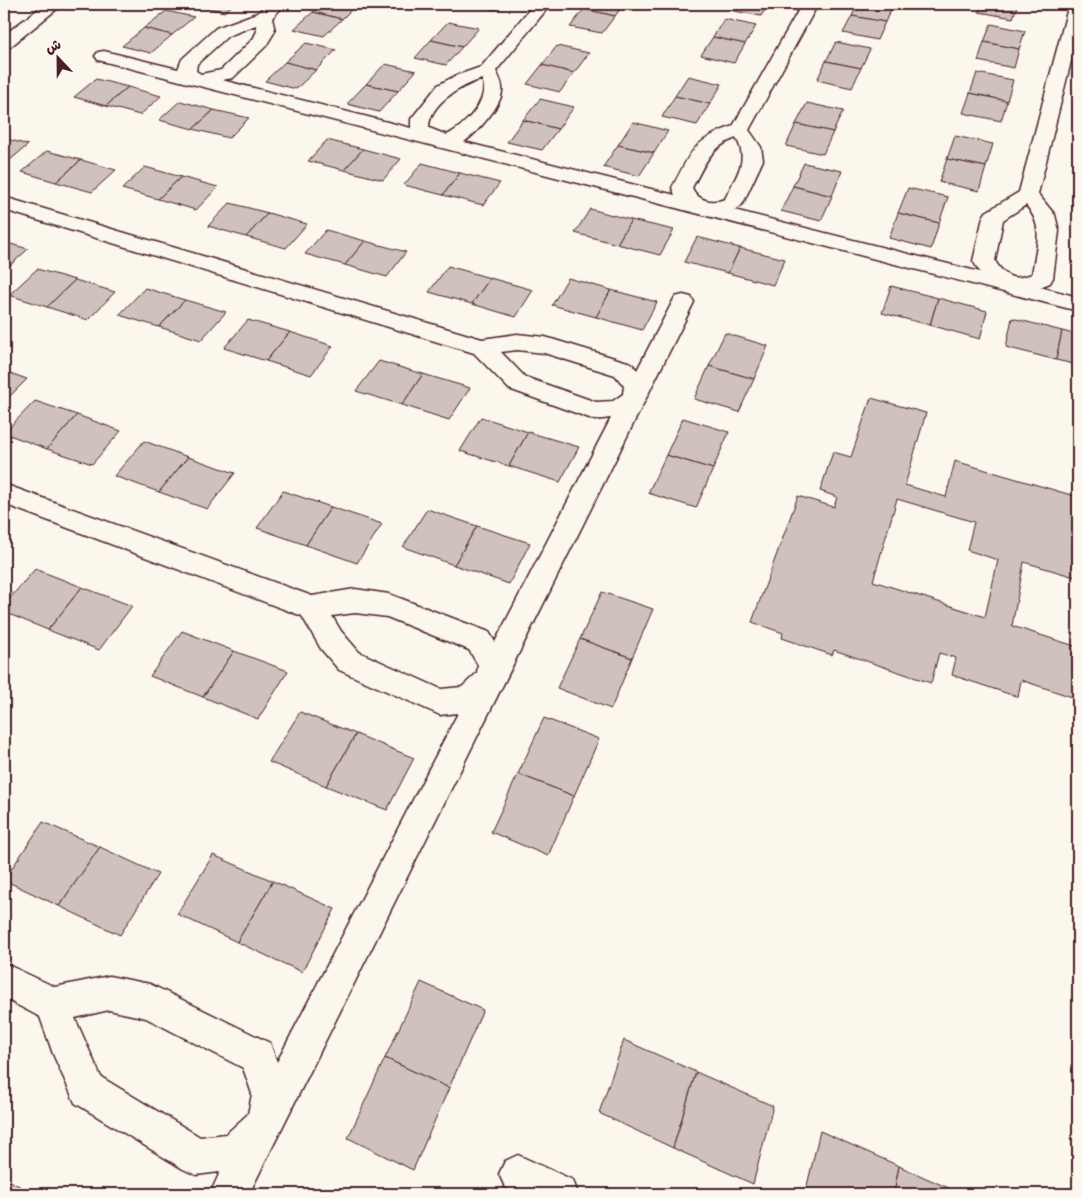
<svg xmlns="http://www.w3.org/2000/svg" width="1082" height="1198" viewBox="0 0 1082 1198" font-family="Delius,'Playpen Sans Arabic',sans-serif">
  <style>
    .building { fill: #cfc2bc; stroke: #4a1f2b; fill-rule: evenodd }
    .lines { fill: none; stroke-linecap: round; stroke-linejoin: round }
    .minor-casing { stroke: #4a1f2b; stroke-width: 3 }
    .minor { fill: #fbf7ec; fill-rule: evenodd }
  </style>
  <rect width="100%" height="100%" fill="#fbf7ec"/>
  <filter id="ink" filterUnits="userSpaceOnUse"><feTurbulence type="fractalNoise" baseFrequency=".02" numOctaves="2"/><feDisplacementMap in="SourceGraphic" scale="10" xChannelSelector="R" yChannelSelector="G"/><feConvolveMatrix kernelMatrix="1 2 1 2 8 2 1 2 1" color-interpolation-filters="sRGB"/></filter>
  <g filter="url(#ink)">
    <g class="building">
      <polygon points="198,4 234,4 224,12 196,5"/>
      <polygon points="322,4 357,4 342,19 313,12"/>
      <polygon points="469,4 501,4 496,10"/>
      <polygon points="588,4 624,4 615,16 584,9"/>
      <polygon points="733,4 769,4 761,16 729,10"/>
      <polygon points="858,4 887,4 893,5 885,22 852,16"/>
      <polygon points="982,4 1018,4 1013,18 979,12"/>
      <polygon points="584,9 615,16 602,33 570,27"/>
      <polygon points="166,11 194,17 172,35 144,28"/>
      <polygon points="313,12 342,19 324,36 294,29"/>
      <polygon points="852,16 885,22 877,40 843,33"/>
      <polygon points="724,19 756,26 745,44 713,37"/>
      <polygon points="448,22 479,28 462,47 431,40"/>
      <polygon points="991,24 1025,31 1019,49 984,42"/>
      <polygon points="144,28 172,35 151,53 122,46"/>
      <polygon points="713,37 745,44 734,63 701,55"/>
      <polygon points="431,40 462,47 446,65 415,58"/>
      <polygon points="836,42 870,49 861,68 826,61"/>
      <polygon points="984,42 1019,49 1014,68 978,61"/>
      <polygon points="306,43 336,50 316,70 285,62"/>
      <polygon points="557,46 589,53 574,73 542,65"/>
      <polygon points="826,61 861,68 852,88 817,80"/>
      <polygon points="285,62 316,70 296,89 265,81"/>
      <polygon points="385,64 416,71 398,91 366,84"/>
      <polygon points="542,65 574,73 560,92 527,84"/>
      <polygon points="977,73 1013,80 1007,101 970,93"/>
      <polygon points="688,76 722,84 710,104 675,96"/>
      <polygon points="96,79 128,87 106,106 74,97"/>
      <polygon points="366,84 398,91 379,112 347,104"/>
      <polygon points="128,87 161,96 140,115 106,106"/>
      <polygon points="970,93 1007,101 1001,121 963,113"/>
      <polygon points="675,96 710,104 697,125 662,117"/>
      <polygon points="540,99 574,107 558,129 523,120"/>
      <polygon points="180,101 214,110 193,129 159,120"/>
      <polygon points="807,103 843,111 833,132 796,124"/>
      <polygon points="214,110 249,118 229,138 193,129"/>
      <polygon points="523,120 558,129 542,150 507,142"/>
      <polygon points="633,122 668,131 654,153 618,145"/>
      <polygon points="796,124 833,132 823,154 786,146"/>
      <polygon points="955,136 993,144 986,167 947,159"/>
      <polygon points="4,138 28,145 4,165"/>
      <polygon points="327,140 363,149 344,170 308,161"/>
      <polygon points="618,145 654,153 639,176 603,167"/>
      <polygon points="363,149 401,159 383,180 344,170"/>
      <polygon points="47,151 81,160 56,182 22,172"/>
      <polygon points="947,159 986,167 979,191 939,182"/>
      <polygon points="81,160 116,170 92,192 56,182"/>
      <polygon points="422,163 460,173 443,195 404,185"/>
      <polygon points="804,163 842,171 832,196 793,186"/>
      <polygon points="145,167 181,177 158,199 122,189"/>
      <polygon points="460,173 500,183 483,205 443,195"/>
      <polygon points="181,177 218,187 196,210 158,199"/>
      <polygon points="793,186 832,196 821,221 781,211"/>
      <polygon points="908,188 948,197 939,223 898,213"/>
      <polygon points="230,203 268,213 246,237 208,226"/>
      <polygon points="590,209 631,220 617,244 575,233"/>
      <polygon points="268,213 307,224 286,248 246,237"/>
      <polygon points="898,213 939,223 931,249 889,238"/>
      <polygon points="631,220 674,230 660,255 617,244"/>
      <polygon points="326,230 365,241 345,265 305,254"/>
      <polygon points="697,237 740,248 728,273 684,262"/>
      <polygon points="365,241 406,252 387,277 345,265"/>
      <polygon points="4,242 28,249 4,271"/>
      <polygon points="740,248 785,259 773,285 728,273"/>
      <polygon points="448,266 490,278 472,304 429,292"/>
      <polygon points="37,269 75,280 47,307 9,295"/>
      <polygon points="490,278 533,290 516,317 472,304"/>
      <polygon points="568,278 611,290 596,317 552,305"/>
      <polygon points="75,280 115,292 88,320 47,307"/>
      <polygon points="891,286 938,298 930,325 882,313"/>
      <polygon points="145,288 185,300 159,327 119,315"/>
      <polygon points="611,290 657,302 642,330 596,317"/>
      <polygon points="938,298 987,311 980,339 930,325"/>
      <polygon points="185,300 226,312 201,340 159,327"/>
      <polygon points="1012,318 1062,331 1056,360 1006,347"/>
      <polygon points="248,320 290,332 266,361 224,348"/>
      <polygon points="1062,331 1078,335 1078,365 1056,360"/>
      <polygon points="290,332 333,346 311,375 266,361"/>
      <polygon points="725,333 768,346 754,379 709,366"/>
      <polygon points="379,361 423,374 402,405 356,391"/>
      <polygon points="709,366 754,379 739,412 694,399"/>
      <polygon points="4,371 27,379 4,402"/>
      <polygon points="423,374 470,388 449,420 402,405"/>
      <path d="M871,398L926,413L905,485L946,497L955,461L1078,497V578L1024,562L1012,626L1078,647V699L1021,680L1018,697L952,675L956,658L939,653L931,683L834,650L832,655L782,638L783,633L752,622L798,496L834,507L837,497L820,491L833,452L851,457ZM897,499L974,522L967,550L998,560L985,617L873,581Z"/>
      <polygon points="35,401 77,415 47,449 4,433"/>
      <polygon points="77,415 121,431 92,464 47,449"/>
      <polygon points="481,417 528,432 509,466 460,451"/>
      <polygon points="683,418 729,432 713,469 666,455"/>
      <polygon points="528,432 579,447 560,482 509,466"/>
      <polygon points="144,441 188,457 159,492 114,476"/>
      <polygon points="666,455 713,469 696,508 648,493"/>
      <polygon points="188,457 235,473 207,509 159,492"/>
      <polygon points="283,491 331,507 306,545 257,528"/>
      <polygon points="331,507 382,524 357,563 306,545"/>
      <polygon points="427,509 477,526 454,565 403,547"/>
      <polygon points="477,526 530,543 509,584 454,565"/>
      <polygon points="35,569 82,587 48,630 4,612 4,605"/>
      <polygon points="82,587 132,606 99,650 48,630"/>
      <polygon points="602,592 653,609 632,658 580,639"/>
      <polygon points="182,631 234,651 203,697 150,676"/>
      <polygon points="580,639 632,658 611,709 557,688"/>
      <polygon points="234,651 288,671 258,719 203,697"/>
      <polygon points="300,712 356,734 326,786 269,762"/>
      <polygon points="544,718 599,739 574,796 518,774"/>
      <polygon points="356,734 414,758 387,810 326,786"/>
      <polygon points="518,774 574,796 548,856 491,832"/>
      <polygon points="43,822 100,847 59,906 4,880"/>
      <polygon points="100,847 158,874 120,935 59,906"/>
      <polygon points="213,855 273,881 237,942 177,914"/>
      <polygon points="273,881 335,909 302,972 237,942"/>
      <polygon points="421,982 483,1010 449,1088 385,1058"/>
      <polygon points="624,1040 696,1072 673,1148 599,1113"/>
      <polygon points="385,1058 449,1088 413,1170 348,1138"/>
      <polygon points="696,1072 773,1106 753,1184 673,1148"/>
      <polygon points="820,1131 899,1166 894,1194 805,1194"/>
      <polygon points="899,1166 962,1194 894,1194"/>
      <polygon points="10,1181 34,1194 4,1194"/>
    </g>
    <g class="lines">
      <defs>
        <g id="minor">
          <polygon points="45,4 63,4 10,47 4,48 4,35"/>
          <path d="M268,4H285L272,18L275,31L266,46L233,78L222,80L411,128V119L438,85L455,76L481,67L534,4H551L496,71C499,77 503,84 502,91C502,105 476,134 464,142L675,195L672,188C692,151 691,142 733,126L802,4H818L749,130L761,147L763,160L743,203L740,207L734,210L980,272L973,261L983,217L986,212L1019,192L1069,4H1078V33L1038,194L1055,215L1059,231L1053,278L1050,283L1040,287L1078,297V311L98,60L95,56L98,52L104,51L178,69L182,59L216,28L257,13ZM256,25L257,31L253,39L221,70L201,74L196,71L197,64L228,36ZM482,79C490,100 465,126 447,135L429,128C429,103 461,86 482,79ZM736,138C750,161 735,177 725,199C712,204 698,201 692,188C705,164 709,148 736,138ZM1026,205C1045,228 1036,247 1032,274C1013,281 1006,278 995,261L1003,220Z"/>
          <path d="M4,197L482,339L517,334L545,337L631,363L637,370L675,297L683,295L691,297L694,302L249,1194H210L220,1172L196,1175L183,1169L75,1103L53,1054L40,1017L4,998V963L55,987L109,976L150,984L270,1043L277,1062L458,713L440,715L339,670L321,649L302,616L4,504V484L312,596L355,589L389,594L489,632L495,642L611,418L595,420L509,389L474,353L4,210ZM517,350L544,353L615,375L624,386L623,394L613,401L596,402L525,377L501,352ZM355,613L387,617L469,650L478,665L477,673L462,687L441,689L359,652L341,631L332,616ZM109,1010L146,1018L243,1068L252,1094L248,1114L226,1134L200,1137L101,1077L75,1018Z"/>
          <polygon points="518,1155 573,1180 578,1194 518,1194 505,1187 499,1174 505,1161"/>
        </g>
      </defs>
      <use href="#minor" class="minor-casing"/>
      <use href="#minor" class="minor"/>
    </g>
  </g>
  <rect width="1082" height="1198" fill="none" stroke="#fbf7ec" stroke-width="20"/>
  <rect x="10" y="10" width="1062" height="1178" fill="none" stroke="#4a1f2b" stroke-width="2" filter="url(#ink)"/>
  <g transform="translate(58 58) rotate(338)" stroke="#fbf7ec" stroke-width="4" paint-order="stroke">
  <path d="M0-4L9 19L0 12L-9 19Z" fill="#4a1f2b"/>
  <text y="-8" font-size="14" font-weight="bold" text-anchor="middle" fill="#4a1f2b">ش</text>
  </g>
</svg>
